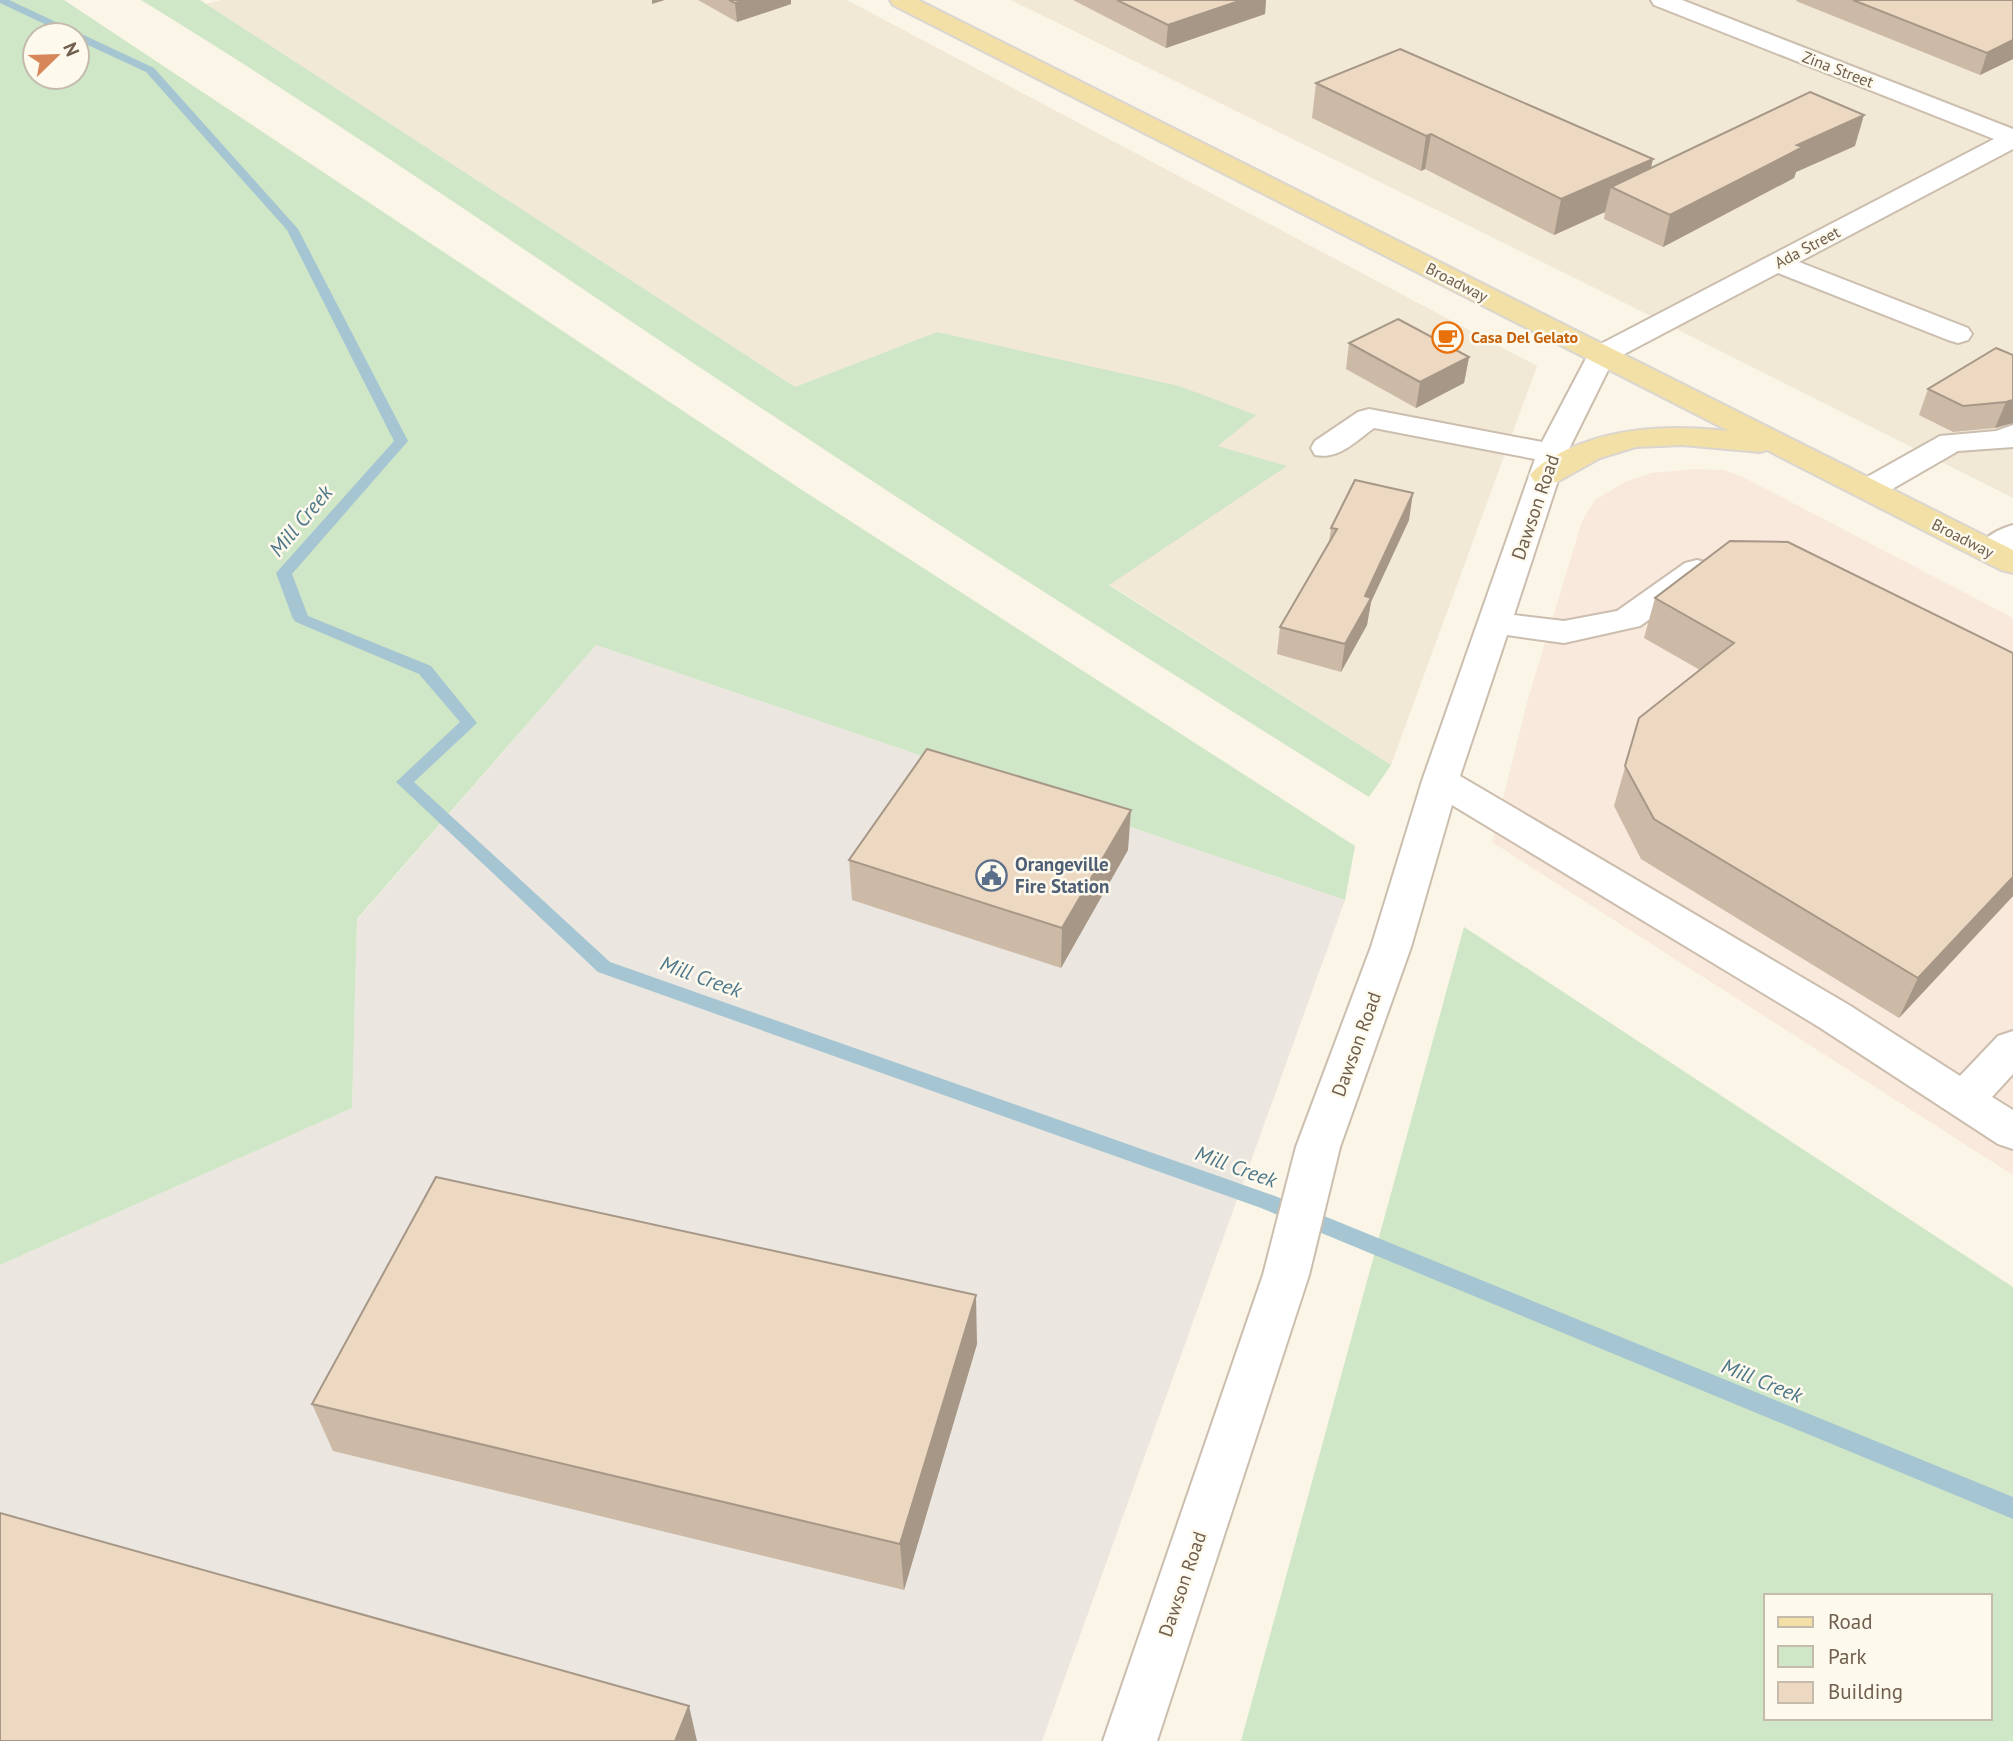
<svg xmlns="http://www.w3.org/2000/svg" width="2013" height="1741" viewBox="0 0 2013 1741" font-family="'PT Sans',sans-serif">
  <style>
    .residential { fill: #f1e8d6 }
    .commercial { fill: #f9e8dc }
    .industrial { fill: #ebe7e0 }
    .green { fill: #cfe6c7; fill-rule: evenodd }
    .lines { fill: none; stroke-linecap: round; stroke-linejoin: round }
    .stream { fill: #a5c5d2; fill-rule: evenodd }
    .minor-casing { stroke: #cbbeae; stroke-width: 4 }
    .major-casing { stroke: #dad5d1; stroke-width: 4 }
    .minor { fill: #fff; fill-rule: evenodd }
    .major { fill: #f2e0a6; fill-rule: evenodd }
    .wall { fill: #ccbaa6 }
    .shaded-wall { fill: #a69787 }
    .building { fill: #edd8c1; stroke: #a69787; stroke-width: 2 }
    .labels { text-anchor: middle; stroke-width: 5; stroke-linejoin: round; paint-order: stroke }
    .far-street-label { font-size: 16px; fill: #715f4e; stroke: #fdf9ed }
    .far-food-label { font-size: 16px; font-weight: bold; fill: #c56008; stroke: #fdf9ed; text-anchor: start }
    .street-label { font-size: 19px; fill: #715f4e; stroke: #fdf9ed }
    .service-label { font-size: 19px; font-weight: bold; fill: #4e5e75; stroke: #fdf9ed; text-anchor: start }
    .water-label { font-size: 21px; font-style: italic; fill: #4d7789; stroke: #fdf9ed }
  </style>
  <rect width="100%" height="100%" fill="#faf5e7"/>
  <g class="residential">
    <polygon points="221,0 847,0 1537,366 1391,765 1109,584 1286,466 1218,446 1255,415 937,332 795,387 206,4"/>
    <polygon points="1011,0 2013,0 2013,498 1597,289"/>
  </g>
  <polygon class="commercial" points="1695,469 1724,470 1743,477 2013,618 2013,1175 1492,842 1528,699 1582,521 1595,500 1625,482 1651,473"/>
  <polygon class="industrial" points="596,645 1345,900 1042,1741 0,1741 0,1265 352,1108 357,920"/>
  <g class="green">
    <path d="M0,0H64L802,490L1355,846L1345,900L596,645L357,919L352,1108L0,1265ZM35,35H77V77H35Z"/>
    <path d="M141,0H200L795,387L937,332L1179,386L1256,415L1218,446L1287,466L1109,585L1391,765L1369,797C1159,666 949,533 743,396C543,264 346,125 141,0Z"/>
    <path d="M1464,927L2013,1287V1741H1241ZM1766,1596H1990V1718H1766Z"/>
  </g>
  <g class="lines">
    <polygon class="stream" points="0,0 9,0 154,68 298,229 408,441 292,574 308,616 431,666 477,723 414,782 610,962 1275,1196 2013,1497 2013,1519 1261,1208 598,972 396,782 460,722 419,674 296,622 293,619 276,573 394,441 287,230 146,72 77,40 77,35 68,35 0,3"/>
    <defs>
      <g id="minor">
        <path d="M1651,0H1682L2013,129V149L1799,262L1968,328L1972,334L1968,340L1958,343L1948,340L1778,273L1613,360L1567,453L1514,615L1564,621L1617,611L1685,563L1697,560L1709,563L1713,570L1709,577L1640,626L1564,643L1507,635L1460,776L1849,1005L1960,1076L1998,1036L2013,1031V1074L1992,1097L2013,1110V1149L1998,1144L1819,1027L1452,805L1411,947L1340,1147L1309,1275L1157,1741H1103L1263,1275L1296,1147L1371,947L1422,781L1535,459L1374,428C1356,441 1339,460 1315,455L1311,448L1315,441L1358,412L1369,409L1542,442L1591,349L1994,139L1654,5Z"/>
        <polygon points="2013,425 2013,447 1958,451 1880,496 1869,498 1858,496 1853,489 1858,482 1940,436 1996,431"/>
        <path d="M2013,525V550C2001,558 1993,562 1978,558L1974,551C1983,538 1998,529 2013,525Z"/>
      </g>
      <path id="major" d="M890,0H918L2013,550V573L2001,570L1767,450L1760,452L1682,445L1636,447L1600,458L1557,482L1546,484L1535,482L1530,475C1538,465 1549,459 1560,453C1614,426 1670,425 1729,431L893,5Z"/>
    </defs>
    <use href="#minor" class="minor-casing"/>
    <use href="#major" class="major-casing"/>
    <use href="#minor" class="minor"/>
    <use href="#major" class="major"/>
  </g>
  <g class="wall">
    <polygon points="698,0 791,0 791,4 737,22"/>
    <polygon points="1073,0 1266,0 1265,14 1166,48"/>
    <polygon points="1797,0 2013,0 2013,59 1980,75 1796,1"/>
    <polygon points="1316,83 1651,168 1855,146 1796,172 1794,178 1663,247 1604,219 1605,212 1554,235 1425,169 1421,171 1312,118"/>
    <polygon points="1349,343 1469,357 1464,383 1416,408 1346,369"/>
    <polygon points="1996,348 2013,423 1995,428 1953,432 1919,415 1928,389"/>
    <polygon points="1409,520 1371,602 1367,625 1341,672 1277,654 1280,627 1329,542 1331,528"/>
    <polygon points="1730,541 2013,896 1899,1018 1641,859 1614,806 1639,718 1700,670 1644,638 1655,598"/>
    <polygon points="1128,850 1061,968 852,900 849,860"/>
    <polygon points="977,1344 904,1590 333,1451 312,1404"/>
  </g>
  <g class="shaded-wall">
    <polygon points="652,0 665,0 652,4"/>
    <polygon points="745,0 791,0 791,4 737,22 735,3"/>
    <polygon points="1242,0 1266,0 1265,14 1166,48 1168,25"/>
    <polygon points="2013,40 2013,59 1980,75 1987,53"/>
    <polygon points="1864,115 1855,146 1796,172 1794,178 1663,247 1670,215 1797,145"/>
    <polygon points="1431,134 1425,169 1421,171 1426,136"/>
    <polygon points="1653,159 1645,194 1611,187 1605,212 1554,235 1561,199"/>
    <polygon points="1469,357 1464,383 1416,408 1420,382"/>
    <polygon points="2013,400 2013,423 1995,428 2006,402"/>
    <polygon points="1413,493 1409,520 1371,602 1367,625 1341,672 1345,644 1365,596"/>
    <polygon points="1131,810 1128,850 1061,968 1062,928"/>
    <polygon points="2013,877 2013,896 1899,1018 1918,978"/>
    <polygon points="976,1295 977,1344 904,1590 900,1544"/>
    <polygon points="689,1706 697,1741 675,1741"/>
  </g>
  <g class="building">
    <polygon points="729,0 745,0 735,3"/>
    <polygon points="1117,0 1242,0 1168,25"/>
    <polygon points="1853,0 2013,0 2013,40 1987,53"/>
    <polygon points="1400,49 1653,159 1561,199 1431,134 1426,136 1316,83"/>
    <polygon points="1810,92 1864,115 1797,145 1803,147 1670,215 1611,187"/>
    <polygon points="1398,319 1469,357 1420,382 1349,343"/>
    <polygon points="1996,348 2013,355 2013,400 2006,402 1963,406 1928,389"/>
    <polygon points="1355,480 1413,493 1365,596 1371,598 1345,644 1280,627 1337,529 1331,528"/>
    <polygon points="1730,541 1788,542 2013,653 2013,877 1918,978 1654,819 1625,766 1639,718 1734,643 1655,598"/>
    <polygon points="927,749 1131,810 1062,928 849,860"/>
    <polygon points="436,1177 976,1295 900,1544 312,1404"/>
    <polygon points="0,1513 689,1706 675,1741 0,1741"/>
  </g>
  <defs>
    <symbol id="cafe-ring" viewBox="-11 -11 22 22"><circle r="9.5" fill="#fdf9ed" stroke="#e8710a" stroke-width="1.5"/><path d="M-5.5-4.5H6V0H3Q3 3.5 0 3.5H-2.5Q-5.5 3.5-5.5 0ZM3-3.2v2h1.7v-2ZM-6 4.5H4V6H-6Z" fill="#e8710a"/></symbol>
    <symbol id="civic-ring" viewBox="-11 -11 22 22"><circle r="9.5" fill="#fdf9ed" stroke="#5c6f8a" stroke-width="1.5"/><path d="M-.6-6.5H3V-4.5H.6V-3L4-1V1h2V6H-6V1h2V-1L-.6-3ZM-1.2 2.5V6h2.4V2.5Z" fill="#5c6f8a"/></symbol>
  </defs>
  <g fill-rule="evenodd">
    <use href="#cafe-ring" x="1430" y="320" width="35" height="35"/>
    <use href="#civic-ring" x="974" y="858" width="35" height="35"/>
  </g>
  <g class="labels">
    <g class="far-street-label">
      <text transform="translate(1838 69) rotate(21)" y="6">Zina Street</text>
      <text transform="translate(1807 247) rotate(-28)" y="6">Ada Street</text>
      <text transform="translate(1457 282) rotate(27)" y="6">Broadway</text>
      <text transform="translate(1963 538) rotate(27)" y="6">Broadway</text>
    </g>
    <g class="far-food-label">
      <text x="1471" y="343">Casa Del Gelato</text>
    </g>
    <g class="street-label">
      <text transform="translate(1535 507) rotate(-71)" y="7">Dawson Road</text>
      <text transform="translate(1356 1044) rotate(-70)" y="7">Dawson Road</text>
      <text transform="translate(1182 1584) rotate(-71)" y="7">Dawson Road</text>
    </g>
    <g class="service-label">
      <text x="1015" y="871">Orangeville<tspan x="1015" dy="22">Fire Station</tspan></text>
    </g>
    <g class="water-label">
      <text transform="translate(301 521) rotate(-50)" y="7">Mill Creek</text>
      <text transform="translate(701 977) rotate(20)" y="7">Mill Creek</text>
      <text transform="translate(1236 1167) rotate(20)" y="7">Mill Creek</text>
      <text transform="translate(1762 1381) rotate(22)" y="7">Mill Creek</text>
    </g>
  </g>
  <rect x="1764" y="1594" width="228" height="126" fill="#fdf9ed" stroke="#c5bbad" stroke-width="2"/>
  <rect x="1778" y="1617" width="35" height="10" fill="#f2e0a6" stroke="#c5bbad" stroke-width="2"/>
  <text x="1828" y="1629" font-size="21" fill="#715f4e">Road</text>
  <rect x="1778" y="1646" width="35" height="21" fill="#cfe6c7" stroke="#c5bbad" stroke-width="2"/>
  <text x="1828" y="1664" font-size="21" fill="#715f4e">Park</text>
  <rect x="1778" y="1682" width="35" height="21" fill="#edd8c1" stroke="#c5bbad" stroke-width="2"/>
  <text x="1828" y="1699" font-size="21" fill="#715f4e">Building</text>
  <g transform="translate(56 56) rotate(67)"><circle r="33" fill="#fdf9ed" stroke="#c5bbad" stroke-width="2"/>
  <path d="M0-5L12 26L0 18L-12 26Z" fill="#d78659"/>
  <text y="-10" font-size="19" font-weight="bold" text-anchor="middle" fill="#715f4e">N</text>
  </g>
</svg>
